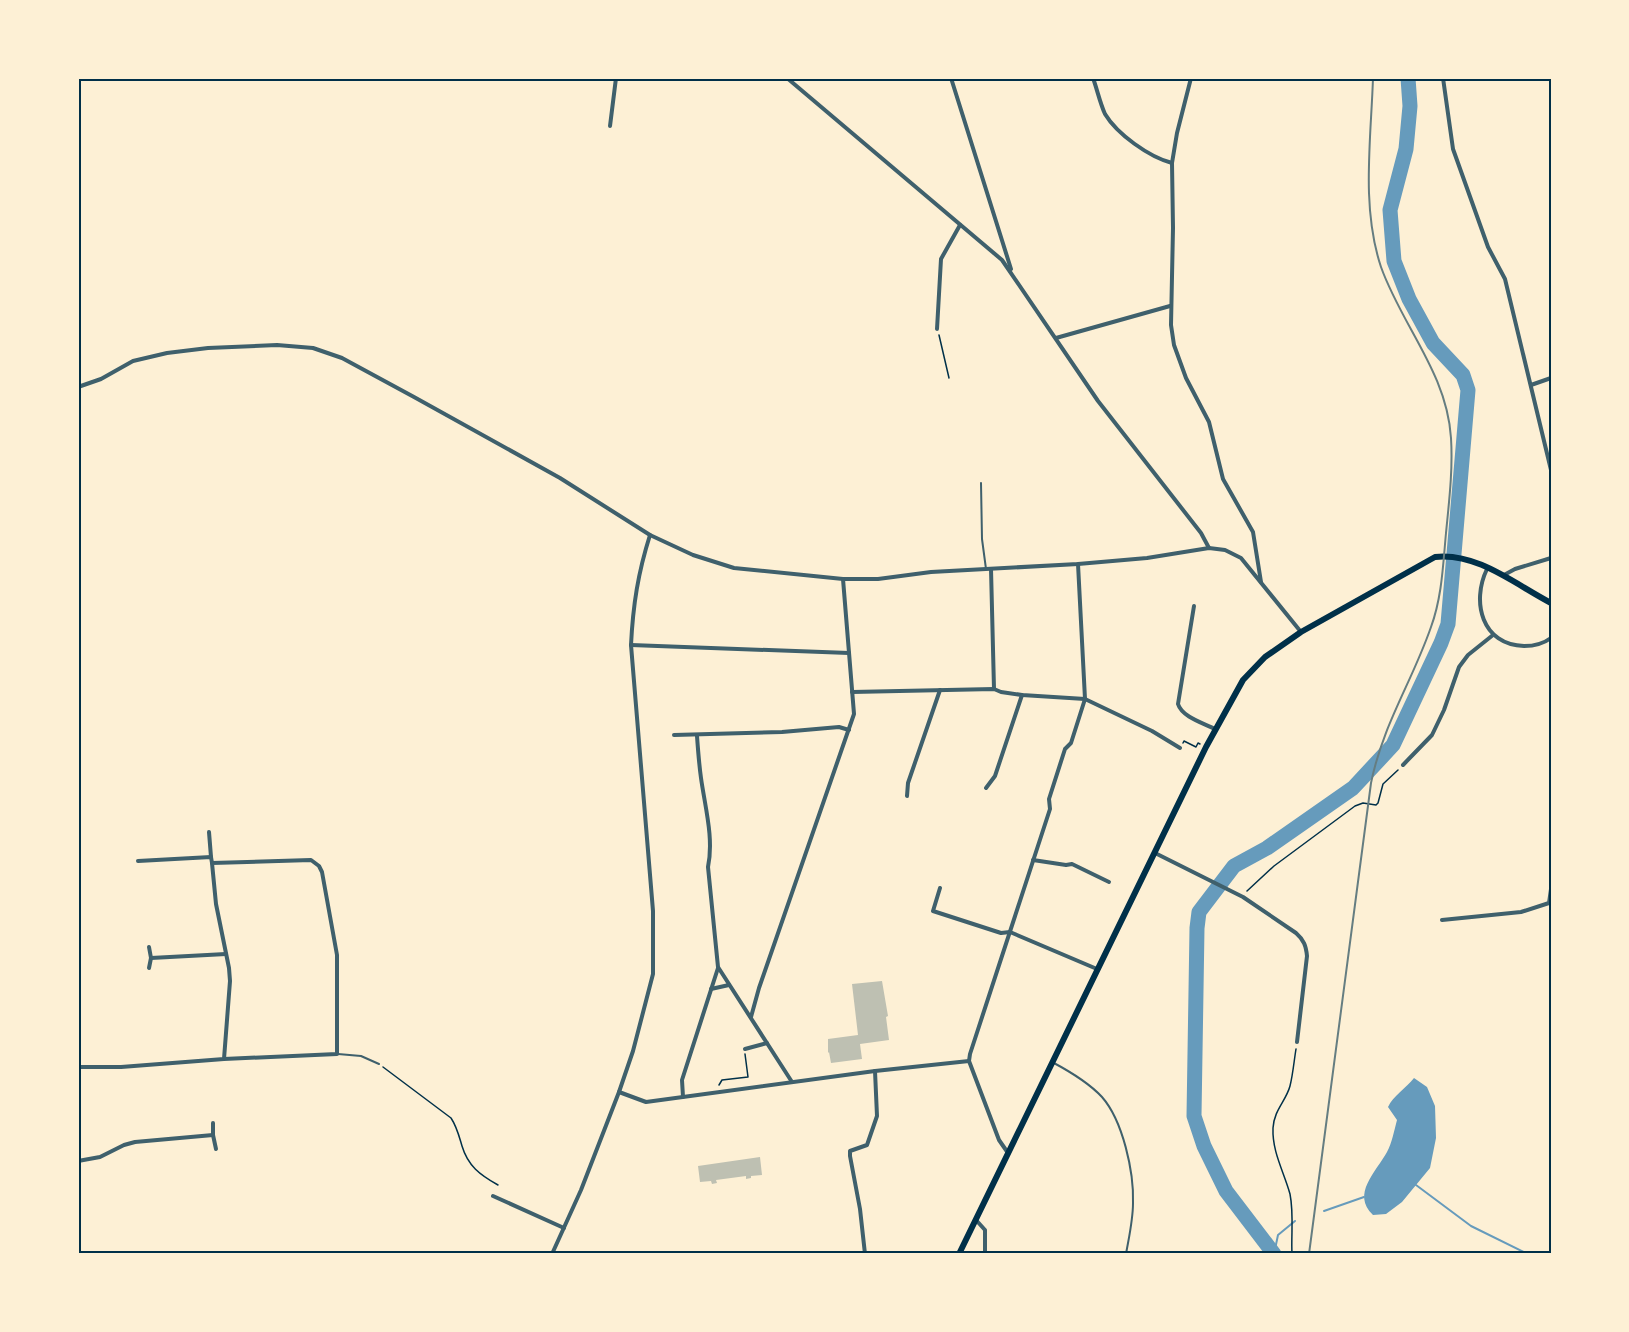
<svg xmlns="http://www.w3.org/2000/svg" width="1629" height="1332" viewBox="0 0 1629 1332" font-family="Cabin,sans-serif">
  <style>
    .water { fill: #669bbc }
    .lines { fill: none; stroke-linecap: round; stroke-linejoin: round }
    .stream { stroke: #669bbc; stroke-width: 2 }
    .river { stroke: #669bbc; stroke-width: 15 }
    .building { fill: #bec0b2 }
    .path { stroke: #003049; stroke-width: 1.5 }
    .service { stroke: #3f606c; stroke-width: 2 }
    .minor { stroke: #3f606c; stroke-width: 4 }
    .secondary { stroke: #003049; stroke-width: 6 }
    .rail { stroke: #657d81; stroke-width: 2 }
    .neatline { fill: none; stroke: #003049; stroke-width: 2 }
  </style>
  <rect width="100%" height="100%" fill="#fdf0d5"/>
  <path class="water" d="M1414,1078L1427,1087L1435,1106L1436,1138L1430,1168L1402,1202L1386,1214L1373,1215C1351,1194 1376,1172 1387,1152C1392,1143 1394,1131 1397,1120L1388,1107C1393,1096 1406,1088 1414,1078Z"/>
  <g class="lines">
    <g class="stream">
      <polyline points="1416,1185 1471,1226 1528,1254"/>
      <polyline points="1324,1211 1364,1197"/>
      <polyline points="1274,1254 1278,1235 1295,1221"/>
    </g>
    <polyline class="river" points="1274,1254 1226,1191 1204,1146 1194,1116 1197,928 1199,912 1234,866 1267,848 1353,788 1393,745 1441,643 1448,624 1468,390 1463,375 1433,343 1409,299 1394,261 1390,210 1406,149 1410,106 1408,78"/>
  </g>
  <g class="building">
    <polygon points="882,981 888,1016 886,1017 889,1040 860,1044 862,1059 831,1063 829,1052 828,1053 828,1039 858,1035 852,984"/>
    <polygon points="760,1157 762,1175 751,1176 751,1178 746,1179 746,1176 716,1180 717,1183 712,1184 711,1181 700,1182 698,1166"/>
  </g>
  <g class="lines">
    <g class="path">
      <polyline points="939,335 949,378"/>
      <polyline points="1183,743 1184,741 1196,747 1198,743 1200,744"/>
      <polyline points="1247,891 1274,866 1355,806 1363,803 1376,805 1378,803 1383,784 1398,770"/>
      <path d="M383,1067L451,1118C457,1127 459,1136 462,1146C468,1166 480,1175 498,1185"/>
      <polyline points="719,1085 722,1080 748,1077 745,1054"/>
      <path d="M1292,1254C1291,1234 1294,1214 1290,1194C1284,1172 1272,1152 1273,1128C1274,1110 1286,1101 1290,1086C1293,1074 1294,1061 1296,1049"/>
    </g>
    <g class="service">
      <polyline points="981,483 982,539 986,569"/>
      <polyline points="338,1054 361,1056 379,1064"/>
      <path d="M1052,1062C1069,1071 1089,1083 1102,1097C1123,1121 1134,1172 1133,1203C1133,1220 1129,1237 1126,1254"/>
    </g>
    <g class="minor">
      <polyline points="787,78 1002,260 1098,401 1201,533 1209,548"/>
      <polyline points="951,78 1011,269"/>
      <path d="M1093,78C1097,89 1100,103 1105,114C1117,134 1149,157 1172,163"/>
      <polyline points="1191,78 1177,133 1172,163 1173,228 1171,325 1174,345 1186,378 1209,422 1223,479 1253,532 1261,582"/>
      <polyline points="1443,78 1453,149 1488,247 1505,279 1551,470"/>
      <polyline points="610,126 616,78"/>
      <polyline points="937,329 941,259 960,225"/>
      <polyline points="1056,338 1170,306"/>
      <polyline points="1531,385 1551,378"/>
      <polyline points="78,387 101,379 133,361 167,353 208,348 277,345 313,348 342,358 414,397 560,478 650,535 693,555 734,568 843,579 878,579 931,572 1078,564 1147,558 1209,548 1225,550 1241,558 1301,632"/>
      <polyline points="991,569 994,689"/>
      <path d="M1487,569C1471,602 1482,645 1524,646C1534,646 1543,644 1551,638"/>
      <polyline points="1504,575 1515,569 1551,558"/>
      <path d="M1194,606L1178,704C1182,717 1203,723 1215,729"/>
      <polyline points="631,645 849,653"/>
      <polyline points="852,692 994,689 1001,692 1022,695 1085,699 1152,731 1180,748"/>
      <polyline points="674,735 782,732 839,727 849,730"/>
      <path d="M697,736C698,750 699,764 701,778C705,807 714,838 708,867L718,967L792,1082"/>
      <polyline points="1403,765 1432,735 1444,710 1459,667 1468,655 1493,635"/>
      <polyline points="986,788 995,776 1022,695"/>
      <polyline points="907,796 908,783 940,690"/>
      <polyline points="209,832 211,857"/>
      <path d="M1155,853L1243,897L1296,933C1304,940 1306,946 1307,956L1297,1042"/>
      <polyline points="1033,860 1066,865 1072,864 1109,882"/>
      <polyline points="138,861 211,857 212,863"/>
      <polyline points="940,888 933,911 1001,933 1010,932 1097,969"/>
      <polyline points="1442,920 1521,912 1549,903 1551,889"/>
      <polyline points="149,947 151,958 149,968"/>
      <polyline points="151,958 226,954"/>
      <polyline points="711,989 729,985"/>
      <polyline points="751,1017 759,988 854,714 843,579"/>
      <polyline points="745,1049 767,1043"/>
      <polyline points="969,1061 970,1054 1050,809 1049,799 1065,749 1071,743 1085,699 1078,564"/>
      <polyline points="78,1067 121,1067 224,1059 337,1054 337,955 322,872 319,866 311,860 212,863 216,904 229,968 230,981 224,1059"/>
      <polyline points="619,1092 646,1102 875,1071 969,1061 999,1140 1008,1153"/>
      <polyline points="683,1097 682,1080 718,968"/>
      <polyline points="213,1123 213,1135 216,1149"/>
      <polyline points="78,1161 100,1157 124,1145 135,1142 213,1135"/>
      <polyline points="493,1196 564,1228"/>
      <polyline points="976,1220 985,1230 985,1254"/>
      <path d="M552,1254L581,1190L619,1092L633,1051L653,974V911L631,645C633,605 638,573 650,535"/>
      <polyline points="865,1254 860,1209 850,1156 850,1151 867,1145 877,1116 875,1071"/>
    </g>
    <path class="secondary" d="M959,1254L1206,747L1243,680L1265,657L1301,632L1435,557C1477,552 1516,585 1551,603"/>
    <path class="rail" d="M1309,1254L1371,783C1383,724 1412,682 1431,627C1442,597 1443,565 1446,533C1449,502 1453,470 1451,438C1447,373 1402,326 1381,267C1361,207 1371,140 1373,78"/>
  </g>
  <rect width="1629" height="1332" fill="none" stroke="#fdf0d5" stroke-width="159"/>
  <rect x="80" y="80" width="1470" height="1172" class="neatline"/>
</svg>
